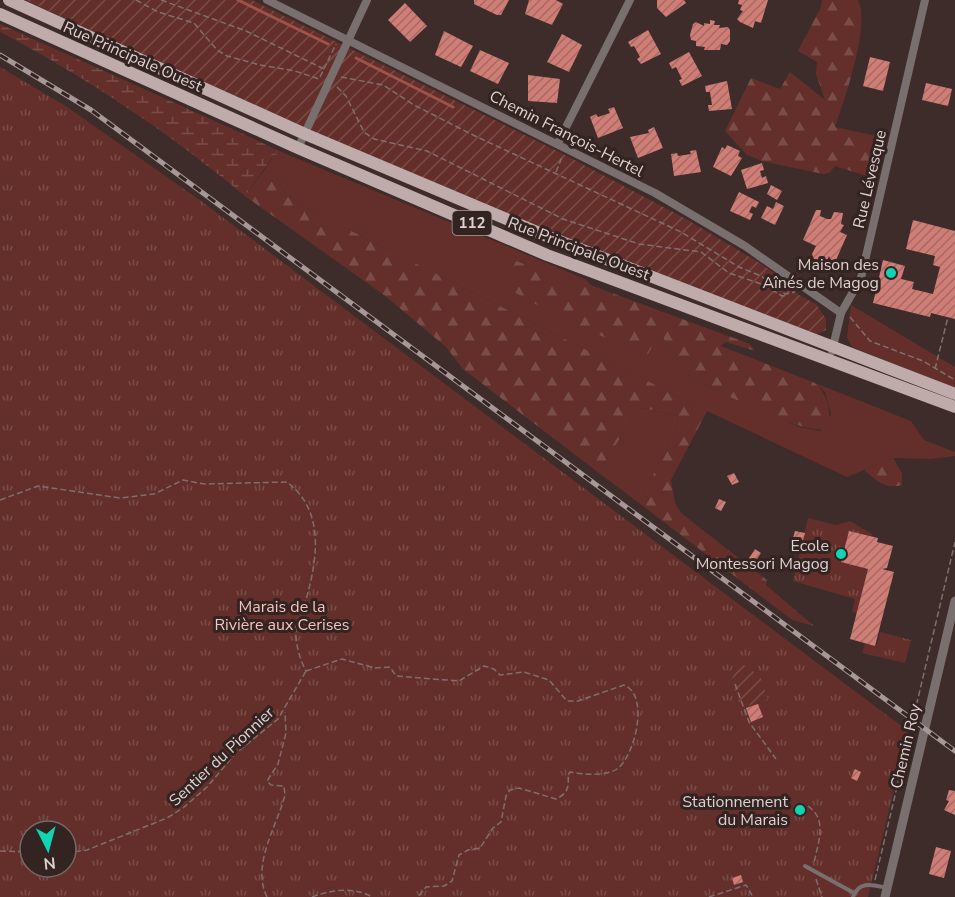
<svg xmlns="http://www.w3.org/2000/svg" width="955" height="897" viewBox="0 0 955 897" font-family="'Nunito Sans',sans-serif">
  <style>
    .grass { fill: #642f2a }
    .forest { fill: url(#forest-firs) }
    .wetland { fill: url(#wetland-marsh) }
    .park { fill: url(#park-tufts); fill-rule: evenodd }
    .garden { fill: url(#garden-furrows) }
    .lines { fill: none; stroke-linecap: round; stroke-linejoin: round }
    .stream { stroke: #9e524b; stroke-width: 3 }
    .building { fill: url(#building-hatch) }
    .path { stroke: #7e6f6e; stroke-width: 1.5; stroke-dasharray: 6 3; stroke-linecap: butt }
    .service { stroke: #786f6e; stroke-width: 4 }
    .minor { stroke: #786f6e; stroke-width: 8 }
    .tertiary { stroke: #786f6e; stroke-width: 9 }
    .primary { stroke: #bfacaa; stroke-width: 12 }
    .rail-casing { stroke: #a69897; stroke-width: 5 }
    .rail { stroke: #332321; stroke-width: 3; stroke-dasharray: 9; stroke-linecap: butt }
    .poi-dot { fill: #0fd5b4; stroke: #332321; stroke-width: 2 }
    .labels { text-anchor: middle; stroke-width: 6; stroke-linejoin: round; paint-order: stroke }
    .shield { fill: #332321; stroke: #ab9e9c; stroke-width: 1.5 }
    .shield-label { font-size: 15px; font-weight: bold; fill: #ded2d1 }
    .street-label { font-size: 16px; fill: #ded2d1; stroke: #332321 }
    .poi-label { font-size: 16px; fill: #ded2d1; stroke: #332321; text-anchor: end }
    .park-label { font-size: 16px; fill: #f3c5bf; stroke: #332321 }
  </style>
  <defs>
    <pattern id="forest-firs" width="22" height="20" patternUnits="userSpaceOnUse" patternTransform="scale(1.5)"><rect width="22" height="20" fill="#642f2a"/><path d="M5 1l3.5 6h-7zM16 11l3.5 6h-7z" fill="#7a4c48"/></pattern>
    <pattern id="wetland-marsh" width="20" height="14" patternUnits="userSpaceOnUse" patternTransform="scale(1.5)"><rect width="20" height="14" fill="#642f2a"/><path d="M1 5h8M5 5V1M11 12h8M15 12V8" fill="none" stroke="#7a4c48"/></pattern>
    <pattern id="park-tufts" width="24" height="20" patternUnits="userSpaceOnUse" patternTransform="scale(1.5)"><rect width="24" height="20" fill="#642f2a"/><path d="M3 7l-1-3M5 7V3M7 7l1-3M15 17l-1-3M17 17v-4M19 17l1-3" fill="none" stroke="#7a4c48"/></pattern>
    <pattern id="garden-furrows" width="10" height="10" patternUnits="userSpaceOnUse" patternTransform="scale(1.5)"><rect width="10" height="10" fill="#642f2a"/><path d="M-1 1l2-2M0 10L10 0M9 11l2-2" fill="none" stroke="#7a4c48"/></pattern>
    <pattern id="building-hatch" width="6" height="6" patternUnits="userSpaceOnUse" patternTransform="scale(1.5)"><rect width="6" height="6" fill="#cf7d75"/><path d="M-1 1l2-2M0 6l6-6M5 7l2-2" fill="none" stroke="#a56a65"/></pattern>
  </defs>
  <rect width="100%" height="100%" fill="#3d2c2a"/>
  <g class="grass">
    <polygon points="277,150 585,279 592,286 577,286 514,261 660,332 686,373 699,382 799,427 820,431 831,414 825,392 815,383 911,421 924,440 955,452 955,456 931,459 893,458 847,477 707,411 300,205 285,192 275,175 265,169"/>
    <polygon points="851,305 955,367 955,388 852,347 847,337"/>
    <polygon points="643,408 677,416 678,425 639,503 599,473 635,413"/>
  </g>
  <g class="forest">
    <path d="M822,0H858C871,25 844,100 835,127L886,138L876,179L835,166L829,173L823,174L762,161L747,155L725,131L751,78L780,89L790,72L825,100L816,74L817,62L798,51L821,7Z"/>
    <polygon points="265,169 275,175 285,192 300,205 707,411 671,480 675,503 681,513 767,580 766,585 814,626 792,620 639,503 678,425 677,416 644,408 635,413 599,473 463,369 446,347 384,295 245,196"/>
    <path d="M514,260L577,286H593L750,344L755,351L726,342L721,346L815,383C829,396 831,411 828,429C800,435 727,394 699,382L686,373L660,333L648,354L573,325L514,292L509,265Z"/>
    <path d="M893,458L902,473V485C885,490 876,480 864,470Z"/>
  </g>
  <path class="wetland" d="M0,24L248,136L277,150V154L273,156L245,196C169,133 88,78 0,32Z"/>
  <g class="park">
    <path d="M0,67L67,107L201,201L908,731L868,897H0ZM30,831H66V867H30Z"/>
    <polygon points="808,518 836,525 850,521 872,534 871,536 849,531 841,562 868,569 857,613 852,612 855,599 793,581"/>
    <polygon points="880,632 911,640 905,663 862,653 865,644 877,645"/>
  </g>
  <g class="garden">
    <polygon points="25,0 252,0 567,156 686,219 758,262 779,276 799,295 816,304 826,319 826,330 817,334 587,247 328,138"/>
    <polygon points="741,663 760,676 768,699 741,708 731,680"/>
  </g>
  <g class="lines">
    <g class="stream">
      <polyline points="238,0 328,44"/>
      <polyline points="356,58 453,107"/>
    </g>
  </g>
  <g class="building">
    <polygon points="474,0 509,0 501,15 497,15 474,4"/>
    <polygon points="529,0 556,0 563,4 552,25 525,14"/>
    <polygon points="657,0 684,0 686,3 666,17 657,8"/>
    <polygon points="739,0 768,0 761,23 755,21 753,28 740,22 737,19 743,11 740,10 742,5 738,4"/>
    <polygon points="405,3 427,26 410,42 388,20"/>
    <polygon points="710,20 715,21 714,25 720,25 719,28 728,27 730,30 730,41 727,45 721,44 720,50 704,50 705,47 696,46 696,41 691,40 690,35 693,24 696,22 704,26 704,23 710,24"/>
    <polygon points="648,30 661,54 641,64 637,59 640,57 634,46 631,47 628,42"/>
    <polygon points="444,31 473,46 461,67 435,55"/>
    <polygon points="562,34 582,45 569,72 547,62"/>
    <polygon points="480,50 509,63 498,84 470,71"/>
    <polygon points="689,52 702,76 682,86 679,80 682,79 676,67 672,69 669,63"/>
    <polygon points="870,57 890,62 883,91 863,86"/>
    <polygon points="528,75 560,79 557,103 528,101"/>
    <polygon points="727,81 732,109 709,111 708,105 712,105 710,92 706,92 705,86"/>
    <polygon points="926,83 952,89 948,106 922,100"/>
    <polygon points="614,107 623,128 598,138 590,117 596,114 598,117 610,113 608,109"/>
    <polygon points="654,127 663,148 638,158 630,137 649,133 648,130"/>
    <polygon points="727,145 740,151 738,156 742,158 731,176 713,167 722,147 725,149"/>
    <polygon points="696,150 701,172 674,176 671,154 677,153 678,156 691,154 690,151"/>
    <polygon points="762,163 764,170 760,171 762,178 766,176 768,183 747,189 741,170"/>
    <polygon points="771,185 782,191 777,200 767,194"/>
    <polygon points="739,192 759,202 756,208 752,206 749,212 753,214 750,220 730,211"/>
    <polygon points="776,202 784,206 775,225 761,218 767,206 773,209"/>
    <polygon points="816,210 821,210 820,216 827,219 831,219 834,212 843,213 841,224 844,225 840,232 847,235 836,260 831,260 829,256 827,261 821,263 814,259 812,254 816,246 803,240"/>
    <polygon points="913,220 955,231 955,319 931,313 930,317 873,303 883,260 905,266 901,279 914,282 912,289 933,294 940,267 933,265 935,256 906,249"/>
    <polygon points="734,473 739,482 732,485 727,476"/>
    <polygon points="719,499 726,502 721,511 715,508"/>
    <polygon points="795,531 805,533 803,541 793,538"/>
    <polygon points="849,531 878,538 877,542 893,546 887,568 882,569 894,572 875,646 850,639 868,569 841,562"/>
    <polygon points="755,549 761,553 755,562 749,558"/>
    <polygon points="758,704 763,717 751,722 746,708"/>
    <polygon points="855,769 861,772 857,781 851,778"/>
    <polygon points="949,790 955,791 955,815 944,810 949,801 946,800"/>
    <polygon points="936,847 951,851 944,878 929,874"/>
    <polygon points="741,875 743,882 734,885 732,878"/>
  </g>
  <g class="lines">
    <g class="path">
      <polyline points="136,0 158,12 194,23 217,50 227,56 260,65 295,71 319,79"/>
      <polyline points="161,0 246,31 326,70"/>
      <polyline points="320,77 336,44"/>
      <polyline points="341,77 383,85 414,105 473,135 681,232 739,267 761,276 785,294 795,292"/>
      <polyline points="337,87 346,96 364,132 374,139 427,151 563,219 639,244 701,252 729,273 764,285 782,296 788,295"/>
      <polyline points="556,172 562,157"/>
      <polyline points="850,317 870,341 923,361 955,380"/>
      <polyline points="935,369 948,317"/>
      <path d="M0,500L38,486L120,498L154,494L183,480L204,484L287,482C324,510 318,556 307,596C304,606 297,617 296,627C295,643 299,657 306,671"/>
      <path d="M306,671L342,659L375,668L390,667L396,676L459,681L484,666L494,669L500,675L524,672L549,680L567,701H578L624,685C650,695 635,756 617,769C607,776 583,775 571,772L568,774C569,788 568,793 556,799L519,788L510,790L506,796L501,822L493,828L480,848L468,850L459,855L452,881L444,886L426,887L418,897"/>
      <polyline points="735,684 749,722 776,759"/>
      <path d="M808,806C828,820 818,842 814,863"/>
      <polyline points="0,851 30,852"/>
      <polyline points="66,853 87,850 167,818 183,808 207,787 235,754 278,719 306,671"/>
      <polyline points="816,879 822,897"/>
      <polyline points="875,880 955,542"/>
      <path d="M267,897C251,865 277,826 285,795L284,786L271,785L267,781L278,764L286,733L285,712"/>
      <path d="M312,897C331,890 353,886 372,897"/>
      <polyline points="709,897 746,885 753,897"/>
    </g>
    <g class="service">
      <polyline points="805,866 854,893"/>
      <path d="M853,897C859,880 873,885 887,888"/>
    </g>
    <g class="minor">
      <polyline points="267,0 655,193 745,246 841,313"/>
      <polyline points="558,143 630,0"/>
      <polyline points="298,148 367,0"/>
      <polyline points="832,351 841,313 861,278 925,0"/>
    </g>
    <polyline class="tertiary" points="885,897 955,601"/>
    <g class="primary">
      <polyline points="9,0 305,134 549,237 955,394"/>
      <polyline points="0,14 298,148 547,255 955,407"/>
    </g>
    <defs>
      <polyline id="rail" points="0,55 91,110 955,751"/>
    </defs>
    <use href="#rail" class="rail-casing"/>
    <use href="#rail" class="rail"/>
  </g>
  <g class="poi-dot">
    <circle cx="891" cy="273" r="6"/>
    <circle cx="841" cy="554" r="6"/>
    <circle cx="800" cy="810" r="6"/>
  </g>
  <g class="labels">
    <rect class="shield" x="452.5" y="211" width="39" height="24" rx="4.5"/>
    <g class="shield-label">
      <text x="472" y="228">112</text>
    </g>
    <g class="street-label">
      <text transform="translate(133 56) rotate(24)" y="6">Rue Principale Ouest</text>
      <text transform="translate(567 133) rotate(27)" y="6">Chemin François-Hertel</text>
      <text transform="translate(869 179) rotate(-77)" y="6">Rue Lévesque</text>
      <text transform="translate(579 248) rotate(21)" y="6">Rue Principale Ouest</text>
      <text transform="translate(905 746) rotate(-77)" y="6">Chemin Roy</text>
      <text transform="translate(221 756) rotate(-43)" y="6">Sentier du Pionnier</text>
    </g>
    <g class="poi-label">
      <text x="879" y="270">Maison des<tspan x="879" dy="18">Aînés de Magog</tspan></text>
      <text x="829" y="551">Ecole<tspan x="829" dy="18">Montessori Magog</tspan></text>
      <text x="788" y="807">Stationnement<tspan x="788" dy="18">du Marais</tspan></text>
    </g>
    <g class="park-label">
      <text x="282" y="612">Marais de la<tspan x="282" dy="18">Rivière aux Cerises</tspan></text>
    </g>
  </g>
  <g transform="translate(48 849) rotate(174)"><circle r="28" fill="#332321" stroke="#776967" stroke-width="1.5"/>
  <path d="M0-4.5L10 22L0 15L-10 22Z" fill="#0fd5b4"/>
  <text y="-9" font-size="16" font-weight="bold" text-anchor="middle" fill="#ded2d1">N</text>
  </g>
</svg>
